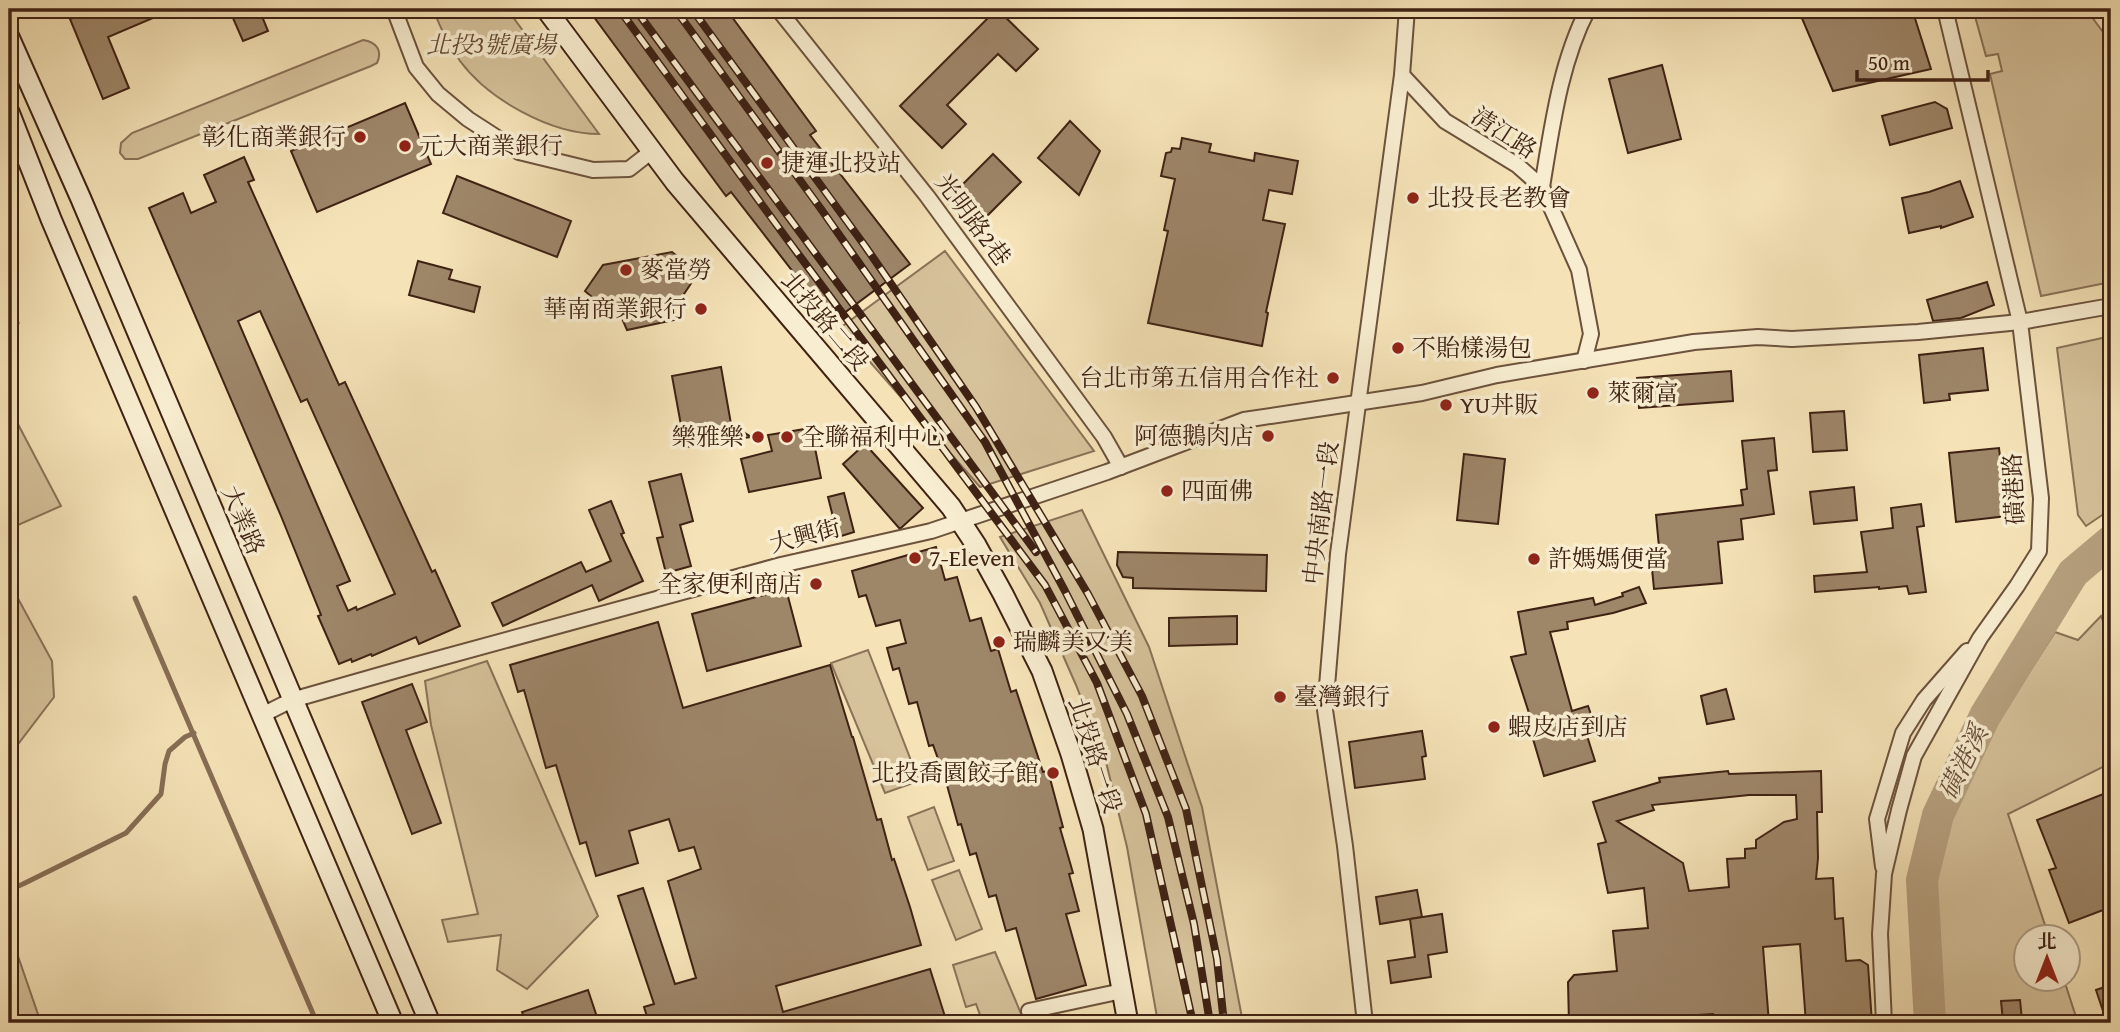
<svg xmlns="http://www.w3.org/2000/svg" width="2120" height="1032" viewBox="0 0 2120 1032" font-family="'Gentium Book Plus','Noto Serif TC',serif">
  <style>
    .green { fill: #d6c29b; stroke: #8a7258; stroke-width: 2 }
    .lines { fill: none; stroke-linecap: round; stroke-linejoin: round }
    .stream { stroke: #876e55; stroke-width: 5 }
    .river { stroke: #b7a180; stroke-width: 32 }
    .building { fill: #9e8669; stroke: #3f2214; stroke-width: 2; fill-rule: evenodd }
    .street-casing { stroke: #6c523d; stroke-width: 18 }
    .secondary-casing { stroke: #3f2214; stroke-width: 23 }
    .street { stroke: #f8edd0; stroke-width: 14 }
    .secondary { stroke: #f8edd0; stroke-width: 19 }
    .rail-casing { stroke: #3f2214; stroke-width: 8 }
    .rail { stroke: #f8edd0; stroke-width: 5; stroke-dasharray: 16; stroke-linecap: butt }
    .poi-dot { fill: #8f2418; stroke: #f8edd0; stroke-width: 2.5 }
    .labels { text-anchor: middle; stroke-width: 7; stroke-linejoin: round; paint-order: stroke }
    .park-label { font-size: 24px; font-style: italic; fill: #654a36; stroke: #f8edd0 }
    .street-label { font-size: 24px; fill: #3f2214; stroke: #f8edd0 }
    .poi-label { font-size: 24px; fill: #3f2214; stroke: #f8edd0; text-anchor: start }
    .water-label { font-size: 26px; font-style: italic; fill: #694e3a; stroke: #f8edd0 }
  </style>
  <rect width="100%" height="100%" fill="#f5e3b7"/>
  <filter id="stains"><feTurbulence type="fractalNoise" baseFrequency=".00286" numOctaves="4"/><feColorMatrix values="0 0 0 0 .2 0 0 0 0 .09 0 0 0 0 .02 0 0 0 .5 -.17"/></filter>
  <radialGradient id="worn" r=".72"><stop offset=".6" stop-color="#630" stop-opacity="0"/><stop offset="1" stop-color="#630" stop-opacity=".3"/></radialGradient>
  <g class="green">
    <path d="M433,9H507L599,134C551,134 489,100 460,61C448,45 440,27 433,9Z"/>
    <polygon points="1973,9 2086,9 2111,43 2111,90 2105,94 2111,104 2111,282 2041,296 1990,74 2002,71 1998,54 1986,56"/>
    <path d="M363,40C376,42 383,50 377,63L371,66L138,159H125L120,153L121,143L132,133Z"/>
    <polygon points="945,251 1094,451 980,487 840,328"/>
    <polygon points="2111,336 2111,509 2086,526 2078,515 2057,348"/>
    <polygon points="9,407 61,506 9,529"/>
    <polygon points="1082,510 1149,647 1202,807 1243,1023 1158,1023 1127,847 1106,762 1076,685 1040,603 1000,537"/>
    <polygon points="9,582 52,661 54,697 9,756"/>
    <polygon points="2101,616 2111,639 2111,763 2008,814 2049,937 2025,937 2025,979 2064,980 2078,1023 1938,1023 1929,886 1933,861 1947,814 1979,750 2055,632 2078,640"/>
    <polygon points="868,650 919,781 885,793 831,663"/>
    <polygon points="487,661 598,916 527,989 497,970 501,935 448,942 442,920 478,914 431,725 425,681"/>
    <polygon points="934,807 954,861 928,870 908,817"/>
    <polygon points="959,870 982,929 956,940 932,880"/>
    <polygon points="9,930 41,1023 9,1023"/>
    <polygon points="995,952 1025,1023 983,1023 976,1004 966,1007 953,965"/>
  </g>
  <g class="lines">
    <g class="stream">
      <polyline points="9,304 17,323 9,325"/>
      <polyline points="135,598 317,1023"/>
      <polyline points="9,890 23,884 126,833 161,794 165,764 169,751 185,737 194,733"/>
    </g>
    <polyline class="river" points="1930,1023 1922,880 1938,815 1985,716 2073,573 2111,541"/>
  </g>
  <g class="building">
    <polygon points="95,9 174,9 108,37 129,88 103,99 70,19"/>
    <polygon points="229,9 259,9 268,31 243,41"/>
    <polygon points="588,9 726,9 816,131 810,135 910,264 832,322 731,192 726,196"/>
    <polygon points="997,9 1038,49 1016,71 998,54 947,105 966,124 942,148 900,106"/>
    <polygon points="1798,9 1912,9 1931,69 1833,91"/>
    <polygon points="1662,65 1681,139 1628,153 1609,79"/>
    <polygon points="1935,102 1947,109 1952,128 1890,145 1882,116"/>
    <polygon points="405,103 431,164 317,212 291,151"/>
    <polygon points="1070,121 1100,151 1079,195 1038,158"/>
    <polygon points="1182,138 1211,144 1209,152 1254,161 1255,153 1298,161 1292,194 1269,190 1263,220 1285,224 1266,312 1268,313 1262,346 1148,323 1168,231 1164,230 1175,179 1161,176 1166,153 1171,152 1172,148 1180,149"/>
    <polygon points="993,154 1021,182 980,223 952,195"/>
    <path d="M244,157L254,180L248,182L339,385L345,382L432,572L435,570L460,626L419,644L416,637L372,656L371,654L352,662L351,659L339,664L318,616L321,615L281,516L149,208L183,193L191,213L216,202L204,175ZM260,311L301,402L307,399L395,594L357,610L356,607L348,611L337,586L350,581L238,321Z"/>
    <polygon points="457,176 571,221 557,257 443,213"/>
    <polygon points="1960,181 1973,217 1941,228 1941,226 1909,233 1902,198 1929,192"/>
    <polygon points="672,252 698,273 680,300 672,303 674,320 627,330 618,309 607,310 585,291 603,265"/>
    <polygon points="418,261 452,270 449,279 480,287 474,312 409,295"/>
    <polygon points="1987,282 1994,305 1961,318 1933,321 1927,300"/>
    <polygon points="1983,348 1988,390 1949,394 1950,400 1924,403 1919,355"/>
    <polygon points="721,367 731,424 751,437 685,447 672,376"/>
    <polygon points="1731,371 1733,401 1639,408 1637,378"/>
    <polygon points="1844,411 1847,450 1813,452 1810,413"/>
    <polygon points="811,428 821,478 749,492 741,459 772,451 768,435"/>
    <polygon points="1774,438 1777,470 1768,471 1774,514 1741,519 1743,539 1718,542 1722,583 1654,589 1651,559 1660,558 1656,515 1743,505 1741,490 1747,489 1742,441"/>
    <polygon points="865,444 923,508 901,528 899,528 843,464"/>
    <polygon points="1999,448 2007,516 1956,522 1949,453"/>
    <polygon points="1464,454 1505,459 1498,524 1457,520"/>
    <polygon points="681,474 693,521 680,525 691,566 666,573 657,538 663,537 649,482"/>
    <polygon points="1854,487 1857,520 1814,524 1810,492"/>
    <polygon points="844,493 854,532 838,537 828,497"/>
    <polygon points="611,501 624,533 621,534 643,581 599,601 592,585 503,626 492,603 581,562 586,572 611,561 589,510"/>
    <polygon points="1921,504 1924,526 1917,527 1926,592 1909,594 1907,586 1879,589 1879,587 1815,592 1814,576 1867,572 1861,532 1893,528 1891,508"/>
    <polygon points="936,547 945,580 957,577 970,621 981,618 991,651 998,649 1011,692 1016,690 1043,772 1048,771 1063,827 1060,828 1073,873 1069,874 1079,911 1066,914 1086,985 1036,999 1016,928 1006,931 996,895 989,897 976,853 970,855 961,824 958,825 945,778 933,745 929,746 917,702 909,704 899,668 893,670 887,648 906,643 900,620 876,626 866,595 859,597 852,571"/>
    <polygon points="1118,552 1267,555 1266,591 1133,588 1133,578 1123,577 1117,565"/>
    <polygon points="1639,587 1646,603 1613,613 1567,622 1568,629 1550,632 1572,711 1588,706 1593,720 1583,723 1595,761 1544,776 1533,739 1537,738 1511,657 1526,654 1518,612 1593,598 1595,605 1623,596 1622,593"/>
    <polygon points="786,589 801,646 707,671 692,614"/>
    <polygon points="1237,616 1237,644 1169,646 1169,618"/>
    <polygon points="658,622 683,708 830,665 852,737 853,737 877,820 881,819 892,860 894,859 910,907 921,945 776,986 783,1012 930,969 947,1023 649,1023 644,1007 654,1004 618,896 643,888 675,984 696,978 668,881 701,869 694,847 679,851 669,819 629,831 638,863 596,876 586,842 580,844 556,765 546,768 524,690 518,692 510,665"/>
    <polygon points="412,684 427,722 406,730 441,823 412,834 362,702"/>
    <polygon points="1726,689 1734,719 1707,724 1701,696"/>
    <polygon points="1422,731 1426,756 1422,757 1425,779 1355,788 1349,742"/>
    <path d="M1728,771L1729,774L1821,771L1822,812H1817L1818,858L1816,879L1833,878L1835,919L1843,918L1846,961L1860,960L1868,965L1872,1023H1806L1800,944L1763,947L1769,1023H1713V1014L1569,1023L1568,982L1574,975L1617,971L1613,931L1648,928L1644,888L1608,893L1598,844L1606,842L1593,802L1660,782L1659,778ZM1749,795H1796L1797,819L1784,822L1756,840V848L1745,849V858L1727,859L1729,887L1689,891L1683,863L1617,821L1654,810L1652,805Z"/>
    <polygon points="2111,791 2111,907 2069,923 2049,870 2056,868 2037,820"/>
    <polygon points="1417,890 1422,917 1380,924 1376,897"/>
    <polygon points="1442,914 1447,952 1428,955 1431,977 1391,983 1388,961 1415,957 1410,919"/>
    <polygon points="2111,985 2111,1023 2107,1023 2096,990"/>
    <polygon points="588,990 599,1023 526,1023 522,1012"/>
    <polygon points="2020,1000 2022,1020 2003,1021 2001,1001"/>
  </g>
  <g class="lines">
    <defs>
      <g id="street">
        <polyline points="394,9 416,67 438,94 468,119 519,152 593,170 629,169 652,151"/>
        <polyline points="778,9 927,196 1104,437 1121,467"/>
        <polyline points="1402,75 1445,121 1517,165 1542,187 1579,270 1591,334 1584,361"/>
        <path d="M1542,187C1552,127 1560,63 1588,9"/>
        <polyline points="262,715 292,700 415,665 781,565 931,531 1107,472 1244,420 1422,393 1497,375 1694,342 1758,337 1792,339 1918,332 2020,322 2111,306"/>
        <polyline points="1883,867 1877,819 1903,733 1924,700 1967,651"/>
        <polyline points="1029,1011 1122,991"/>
        <polyline points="1365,1023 1345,846 1325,710 1338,554 1402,75 1407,9"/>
        <polyline points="1884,1023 1880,934 1884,874 1899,810 1914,756 1980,638 2017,586 2039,551 2041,498 2020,322 1945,9"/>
      </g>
      <g id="secondary">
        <polyline points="546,9 675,182 951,507 976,545 1003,594 1042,671 1071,754 1093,829 1128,1023"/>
        <polyline points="9,37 81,199 430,1023"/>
        <polyline points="9,112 51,219 393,1023"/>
      </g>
    </defs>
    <use href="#street" class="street-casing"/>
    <use href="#secondary" class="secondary-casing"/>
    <use href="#street" class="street"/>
    <use href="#secondary" class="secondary"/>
    <defs>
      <g id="rail">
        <polyline points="619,9 787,239 1045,585 1097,683 1146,814 1193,1023"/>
        <polyline points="635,9 1036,552"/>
        <polyline points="675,9 821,209 985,442 1065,591 1127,714 1168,817 1194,924 1210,1023"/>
        <polyline points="692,9 865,246 976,407 1088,594 1142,696 1186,809 1217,959 1224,1023"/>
      </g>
    </defs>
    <use href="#rail" class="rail-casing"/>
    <use href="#rail" class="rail"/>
  </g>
  <g class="poi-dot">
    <circle cx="360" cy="137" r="7"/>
    <circle cx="405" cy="146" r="7"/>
    <circle cx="767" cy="163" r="7"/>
    <circle cx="1413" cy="198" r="7"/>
    <circle cx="626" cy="270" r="7"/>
    <circle cx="701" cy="309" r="7"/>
    <circle cx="1398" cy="348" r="7"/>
    <circle cx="1333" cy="378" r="7"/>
    <circle cx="1593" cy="393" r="7"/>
    <circle cx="1446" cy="405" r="7"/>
    <circle cx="1268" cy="436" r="7"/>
    <circle cx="758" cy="437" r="7"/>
    <circle cx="787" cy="437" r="7"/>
    <circle cx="1167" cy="491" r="7"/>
    <circle cx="915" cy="558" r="7"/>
    <circle cx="1534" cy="559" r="7"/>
    <circle cx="816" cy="584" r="7"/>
    <circle cx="999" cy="642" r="7"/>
    <circle cx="1280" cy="697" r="7"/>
    <circle cx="1494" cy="727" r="7"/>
    <circle cx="1053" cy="773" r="7"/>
  </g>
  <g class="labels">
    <g class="park-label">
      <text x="491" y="53">北投3號廣場</text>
    </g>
    <g class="street-label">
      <text transform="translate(1504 133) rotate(33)" y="8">清江路</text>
      <text transform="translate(973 220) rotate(53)" y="8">光明路2巷</text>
      <text transform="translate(825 321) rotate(50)" y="8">北投路二段</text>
      <text transform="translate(2014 489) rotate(-93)" y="8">磺港路</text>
      <text transform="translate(1321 513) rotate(-83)" y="8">中央南路一段</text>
      <text transform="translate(243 520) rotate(67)" y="8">大業路</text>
      <text transform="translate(805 536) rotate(-14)" y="8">大興街</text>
      <text transform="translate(1095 755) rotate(72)" y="8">北投路一段</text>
    </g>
    <g class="poi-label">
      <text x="346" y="145" text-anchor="end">彰化商業銀行</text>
      <text x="419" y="154">元大商業銀行</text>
      <text x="781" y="171">捷運北投站</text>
      <text x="1427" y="206">北投長老教會</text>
      <text x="640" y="278">麥當勞</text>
      <text x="687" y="317" text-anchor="end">華南商業銀行</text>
      <text x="1412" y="356">不貽樣湯包</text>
      <text x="1319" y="386" text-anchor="end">台北市第五信用合作社</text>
      <text x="1607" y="401">萊爾富</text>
      <text x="1460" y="413">YU丼販</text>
      <text x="1254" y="444" text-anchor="end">阿德鵝肉店</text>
      <text x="744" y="445" text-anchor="end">樂雅樂</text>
      <text x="801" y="445">全聯福利中心</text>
      <text x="1181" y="499">四面佛</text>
      <text x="929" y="566">7-Eleven</text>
      <text x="1548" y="567">許媽媽便當</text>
      <text x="802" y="592" text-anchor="end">全家便利商店</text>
      <text x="1013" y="650">瑞麟美又美</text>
      <text x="1294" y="705">臺灣銀行</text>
      <text x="1508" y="735">蝦皮店到店</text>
      <text x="1039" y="781" text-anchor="end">北投喬園餃子館</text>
    </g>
    <g class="water-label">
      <text transform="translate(1963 762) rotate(-64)" y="9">磺港溪</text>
    </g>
  </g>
  <rect width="2120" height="1032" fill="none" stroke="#f5e3b7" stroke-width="35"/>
  <rect x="10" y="10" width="2099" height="1011" fill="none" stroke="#3f2214" stroke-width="3.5"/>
  <rect x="18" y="18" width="2085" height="997" fill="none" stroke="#3f2214" stroke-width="2"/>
  <g transform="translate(2047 958)"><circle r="33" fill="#f8edd0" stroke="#ae9c85" stroke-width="2"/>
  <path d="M0-5L12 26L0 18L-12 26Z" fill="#8f2418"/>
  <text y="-10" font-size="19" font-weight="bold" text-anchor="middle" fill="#3f2214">北</text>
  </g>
  <path d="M1857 70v10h131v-10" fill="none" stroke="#3f2214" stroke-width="3.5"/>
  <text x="1868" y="70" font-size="21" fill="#3f2214" stroke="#f8edd0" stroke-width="5" paint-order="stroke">50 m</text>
  <rect width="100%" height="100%" filter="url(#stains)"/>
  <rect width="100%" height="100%" fill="url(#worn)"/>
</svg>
